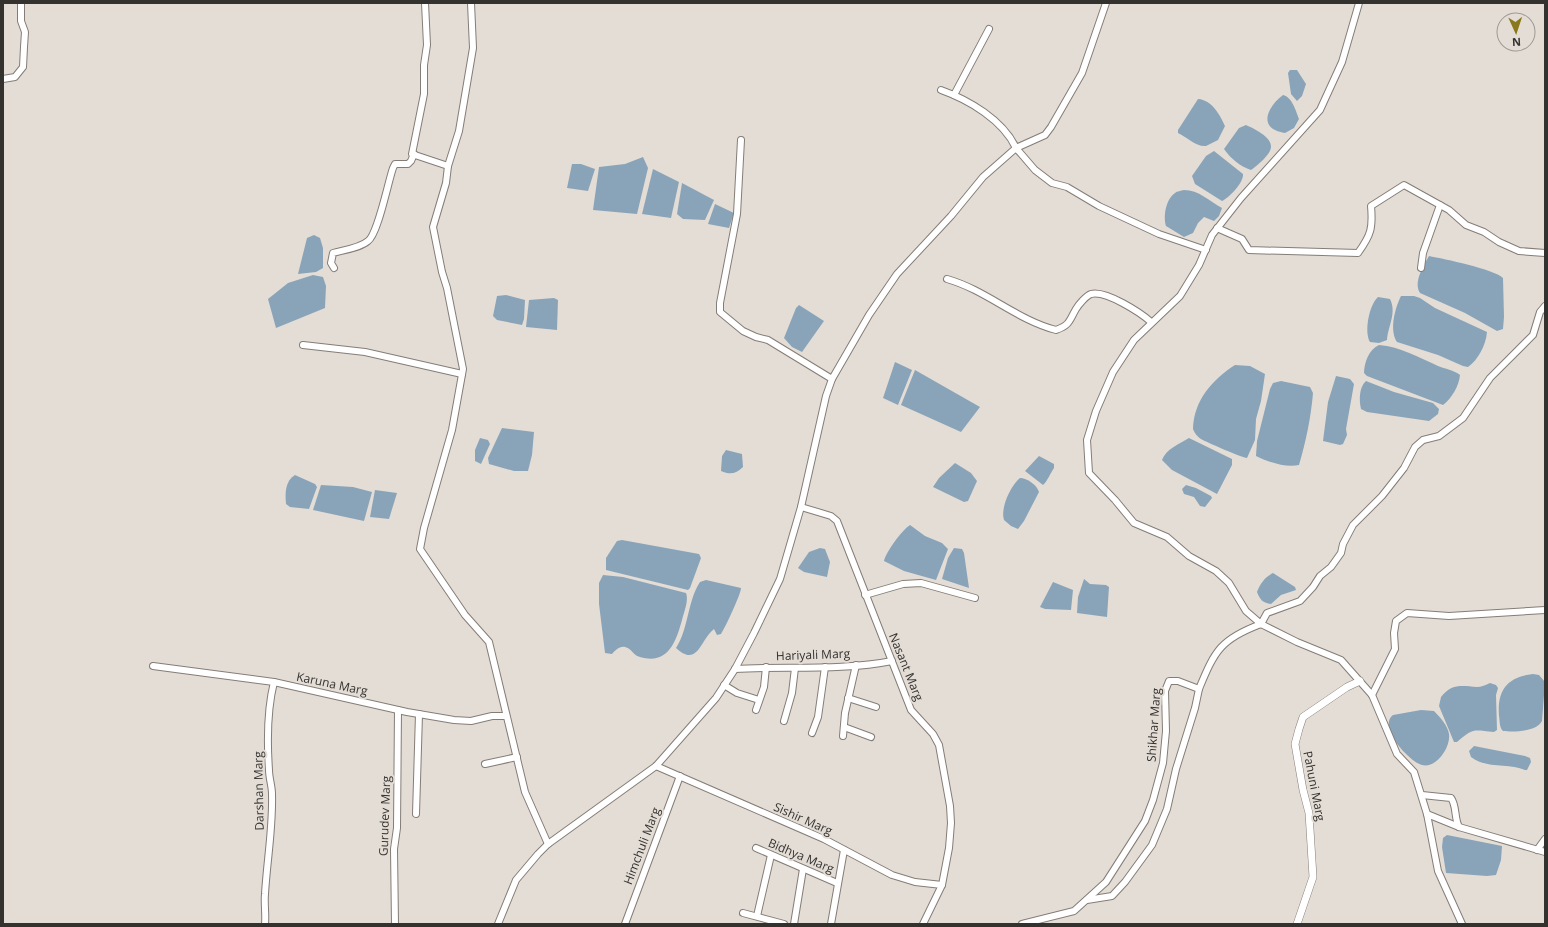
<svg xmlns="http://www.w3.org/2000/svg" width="1548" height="927" viewBox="0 0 1548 927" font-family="'Open Sans',sans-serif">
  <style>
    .water { fill: #89a4b9 }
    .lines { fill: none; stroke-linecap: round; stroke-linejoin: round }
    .minor-casing { stroke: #847d77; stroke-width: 8 }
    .tertiary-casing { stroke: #847d77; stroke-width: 8 }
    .minor { stroke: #fff; stroke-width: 6 }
    .tertiary { stroke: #fff; stroke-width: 7 }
    .labels { text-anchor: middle; stroke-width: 4; stroke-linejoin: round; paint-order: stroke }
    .street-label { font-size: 12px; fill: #34322f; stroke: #e4ddd6 }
  </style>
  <rect width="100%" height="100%" fill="#e4ddd6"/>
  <g class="water">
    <polygon points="1290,70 1297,70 1306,84 1302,96 1297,101 1291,94 1288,73"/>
    <path d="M1283,95C1292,97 1296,111 1299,119L1294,128L1285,133C1257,129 1267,107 1283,95Z"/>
    <path d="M1198,99C1212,100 1220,115 1225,126L1218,140L1206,146C1196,147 1187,137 1178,133V130Z"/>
    <path d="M1246,125C1253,128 1272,137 1271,147C1271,154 1257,166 1251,170C1241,167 1230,158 1224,149L1239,128Z"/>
    <path d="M1214,151L1243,174C1244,182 1230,197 1222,201L1195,184L1192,176L1206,156Z"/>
    <polygon points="643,157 648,168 637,214 593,210 599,167 625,164"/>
    <polygon points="572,164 581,164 595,169 588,191 567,188"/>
    <polygon points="653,169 679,182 671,218 642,214"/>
    <polygon points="682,183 714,200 705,220 683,219 677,214"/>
    <path d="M1184,190C1199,190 1209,201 1222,208L1219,216L1214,221L1204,217L1198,223L1193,233L1184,237L1166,226C1163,216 1166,199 1175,193C1177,191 1181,191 1184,190Z"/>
    <polygon points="715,204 734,213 729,228 708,224"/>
    <polygon points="314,235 320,238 323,248 323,268 316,272 298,274 307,238"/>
    <path d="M1429,256C1444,259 1494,269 1503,278L1504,317L1503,329L1497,331L1465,313L1420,293C1413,282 1424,265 1429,256Z"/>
    <polygon points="313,275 323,277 326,286 325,308 276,328 268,299 288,283"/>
    <polygon points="506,295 525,300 524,319 522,325 497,320 493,316 497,296"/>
    <path d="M1401,296H1414L1420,298L1435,308L1487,332C1486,345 1478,360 1468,367L1463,366L1438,355L1397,342C1389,330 1395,308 1401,296Z"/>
    <path d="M1378,297L1390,299C1397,313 1388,326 1387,340L1379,343L1370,342C1364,332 1369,305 1378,297Z"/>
    <polygon points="554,298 558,300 557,330 526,327 529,300"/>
    <polygon points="799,305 824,321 802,352 792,347 784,338 796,308"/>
    <path d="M1379,345C1401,347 1418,357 1438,366C1445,369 1454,370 1460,375C1459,386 1452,398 1443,405L1367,376L1364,373C1364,363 1369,349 1379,345Z"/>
    <polygon points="895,362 912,370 898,405 883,398"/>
    <path d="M1235,365L1250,366L1265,374L1261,401L1256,419L1255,440L1247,458C1243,458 1206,442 1201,439C1197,436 1195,434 1193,429C1194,400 1212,380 1235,365Z"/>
    <polygon points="915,370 980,407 961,432 901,405"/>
    <polygon points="1336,376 1350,379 1354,384 1346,429 1347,435 1343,444 1340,445 1323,441 1328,402"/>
    <path d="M1281,381L1310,387L1313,393C1311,417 1306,441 1299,465C1286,468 1268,462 1256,456L1257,441L1270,389L1273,383Z"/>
    <path d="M1366,381L1394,392L1433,403L1439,409L1438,414L1429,421L1367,412L1361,409C1359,400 1359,387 1366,381Z"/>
    <polygon points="502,428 534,432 532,455 528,471 514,471 489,464 488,458"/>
    <polygon points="480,438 488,440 490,444 481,464 475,461 475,450"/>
    <path d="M1189,438L1232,459V465L1217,494L1172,470L1162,460C1166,449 1179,444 1189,438Z"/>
    <path d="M726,450L742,454L743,467C736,474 730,475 721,471L722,456Z"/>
    <path d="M1039,456L1054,464V468C1051,472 1047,482 1043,485L1025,471Z"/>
    <polygon points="955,463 971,473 977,481 968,501 964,502 933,487 939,478"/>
    <path d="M295,475L315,484L317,487L309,509L290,507L286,504C285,493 285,481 295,475Z"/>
    <path d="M1020,478C1027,478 1037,485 1039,492L1024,521L1018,529L1011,526L1004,520C1000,508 1011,485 1020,478Z"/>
    <polygon points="321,485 353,487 372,492 364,521 313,510"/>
    <polygon points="1186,485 1196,488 1211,496 1212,498 1205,507 1200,506 1194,497 1184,494 1182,489"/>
    <polygon points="375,490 397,493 389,519 370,517"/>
    <path d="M910,525L925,536L942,543L948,549L936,580L904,571L884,561C886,552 902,530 910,525Z"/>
    <polygon points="622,540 699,554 701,558 690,588 688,590 606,570 606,558 617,541"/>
    <polygon points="820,548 825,549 830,562 827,577 804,572 798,568 809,552"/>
    <polygon points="954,548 962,549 964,553 969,588 942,579 948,558"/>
    <path d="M1273,573L1295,587L1296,590L1281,595L1271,604C1263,603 1260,600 1257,592C1260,584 1265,577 1273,573Z"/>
    <path d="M603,575L623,577L686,593C689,600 684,612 682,620C676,642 668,665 640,657C634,656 631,648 625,647C619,646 615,651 612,654L605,653L599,604V583Z"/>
    <polygon points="1084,579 1090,584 1106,585 1109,587 1107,617 1077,613 1078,597"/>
    <path d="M706,580L741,588C741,594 725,628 721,634L717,635L714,629C700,640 698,668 676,648C689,628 687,602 700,582Z"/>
    <polygon points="1053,582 1073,590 1071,610 1045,609 1040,607"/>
    <path d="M1533,674L1539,675L1545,682L1542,721C1536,732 1514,732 1503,731C1499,727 1500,721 1499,716C1497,690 1507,677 1533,674Z"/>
    <path d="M1490,683L1496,685L1498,688L1496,695L1497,730L1494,732C1472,730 1474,728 1457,742H1454L1439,706L1441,697C1452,683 1462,686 1477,687C1481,687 1486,685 1490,683Z"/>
    <path d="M1421,710L1434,711C1440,717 1448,726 1449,734C1451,747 1436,769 1422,765C1410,762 1377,727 1393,715Z"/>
    <path d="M1474,746L1525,756L1530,758L1531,762L1527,770H1525C1509,763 1486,769 1471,757L1469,751Z"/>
    <polygon points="1447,835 1502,846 1501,860 1496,875 1487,876 1446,873 1442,847 1443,838"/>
  </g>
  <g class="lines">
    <defs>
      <g id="minor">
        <polyline points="425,3 427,45 424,65 424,94 412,154 448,166"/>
        <polyline points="471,3 473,48 459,131 448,166 446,183 433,227 442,272 447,288 463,369 452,430 424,528 420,549 465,615 489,642 525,792 548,844"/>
        <polyline points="1359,3 1342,62 1320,110 1241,198 1212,235 1199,265 1180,296 1134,340 1113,372 1096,411 1087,440 1089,473 1115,500 1134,523 1167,537 1189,556 1216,571 1229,583 1246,611 1261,624 1297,642 1341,660 1372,695 1397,754 1414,772 1427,814 1438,871 1462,924"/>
        <polyline points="3,79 15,77 23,67 24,47 25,32 21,21 21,3"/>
        <path d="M941,90C969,100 1003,120 1016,148L1045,135L1051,127L1082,73L1106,3"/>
        <polyline points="954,95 989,29"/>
        <polyline points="741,140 737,214 720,303 720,312 743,331 756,337 768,340 832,379"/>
        <path d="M1217,228L1242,239L1249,250L1358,253C1371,235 1373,228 1371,206L1404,185L1449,210L1466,225L1484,232L1499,242L1519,251L1545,253"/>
        <path d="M334,268L331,263L333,253C344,250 360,248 368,241C378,234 388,182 393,168L395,164H408L411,161L414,154"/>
        <polyline points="1421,268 1423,253 1440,205"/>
        <path d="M947,279C986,290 1017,320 1056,330C1070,325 1069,321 1076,309C1079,304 1086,296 1091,294C1106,290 1141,313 1151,322"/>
        <polyline points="303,345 365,352 462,374"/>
        <polyline points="801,507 831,516 837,521 911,710 933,734 939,745 950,806 951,823 949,848 942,885 923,924"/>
        <polyline points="865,595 903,584 921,583 975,598"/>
        <polyline points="1261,624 1267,613 1300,601 1313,587 1320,576 1331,567 1341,553 1343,544 1353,525 1382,496 1404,468 1415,447 1423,440 1439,436 1463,418 1490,378 1533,335 1540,312 1545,306"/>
        <polyline points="153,666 274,682 407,712 454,720 471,721 492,716 506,716"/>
        <path d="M735,669C785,666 842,671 892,661"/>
        <polyline points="724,685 737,693 759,700"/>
        <polyline points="1372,695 1395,649 1394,633 1396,621 1407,613 1449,616 1545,610"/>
        <polyline points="848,698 876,707"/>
        <polyline points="756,710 764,687 766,667"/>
        <polyline points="784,721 792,693 795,668"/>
        <polyline points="844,727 871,737"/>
        <polyline points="812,733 818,717 825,667"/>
        <polyline points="843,736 845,713 856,665"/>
        <polyline points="485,764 517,757"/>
        <polyline points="656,766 824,839 892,875 915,882 942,885"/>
        <path d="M1422,795L1451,798C1457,806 1454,818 1459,827"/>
        <polyline points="416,814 419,714"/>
        <polyline points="1427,814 1459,827 1545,852"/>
        <polyline points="756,848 837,883"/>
        <polyline points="1537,850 1545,839"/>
        <polyline points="1087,900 1112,896 1125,882 1152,845 1167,809 1176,769 1195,708 1199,689"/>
        <polyline points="743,913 784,924"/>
        <polyline points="757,916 771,855"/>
        <path d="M265,924C266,914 264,904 265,894C267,860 273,828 272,794C272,786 269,778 269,770C267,741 267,710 274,682"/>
        <polyline points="395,924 394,849 397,828 398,710"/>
        <polyline points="498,924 516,880 538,854 548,844 656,766 716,698 735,669 754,633 780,579 801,507 826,396 832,379 869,315 897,274 951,216 983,177 1016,148 1035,170 1052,183 1067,187 1099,206 1159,234 1206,250"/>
        <polyline points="625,924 680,776"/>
        <polyline points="794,924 803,869"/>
        <polyline points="831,924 844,850"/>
        <path d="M1022,924L1074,911L1106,882L1145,821L1153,800L1163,763L1166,731L1165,691L1169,681H1178L1199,689C1215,650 1221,639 1261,624"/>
      </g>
      <polyline id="tertiary" points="1297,924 1313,877 1309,813 1303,790 1295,744 1299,729 1303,717 1347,687 1360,681"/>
    </defs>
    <use href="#minor" class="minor-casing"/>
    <use href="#tertiary" class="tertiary-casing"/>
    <use href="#minor" class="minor"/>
    <use href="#tertiary" class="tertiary"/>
  </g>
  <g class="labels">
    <g class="street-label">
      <text transform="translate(813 655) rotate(-2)" y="4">Hariyali Marg</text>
      <text transform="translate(906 667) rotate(68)" y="4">Nasant Marg</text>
      <text transform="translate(332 684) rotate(12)" y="4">Karuna Marg</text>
      <text transform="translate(1154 725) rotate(-86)" y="4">Shikhar Marg</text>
      <text transform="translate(1314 786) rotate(79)" y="4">Pahuni Marg</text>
      <text transform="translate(259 791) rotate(-91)" y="4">Darshan Marg</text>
      <text transform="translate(385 816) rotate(-88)" y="4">Gurudev Marg</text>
      <text transform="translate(803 819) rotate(24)" y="4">Sishir Marg</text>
      <text transform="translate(642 846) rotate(-69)" y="4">Himchuli Marg</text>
      <text transform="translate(801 856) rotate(23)" y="4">Bidhya Marg</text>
    </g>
  </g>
  <rect width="1548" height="927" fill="none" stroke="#34322f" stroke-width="8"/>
  <g transform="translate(1516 32) rotate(177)"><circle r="19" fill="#e4ddd6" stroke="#9e9993"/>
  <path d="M0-3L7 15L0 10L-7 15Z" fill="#8a781c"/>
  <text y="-6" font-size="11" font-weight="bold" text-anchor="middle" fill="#34322f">N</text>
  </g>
</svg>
